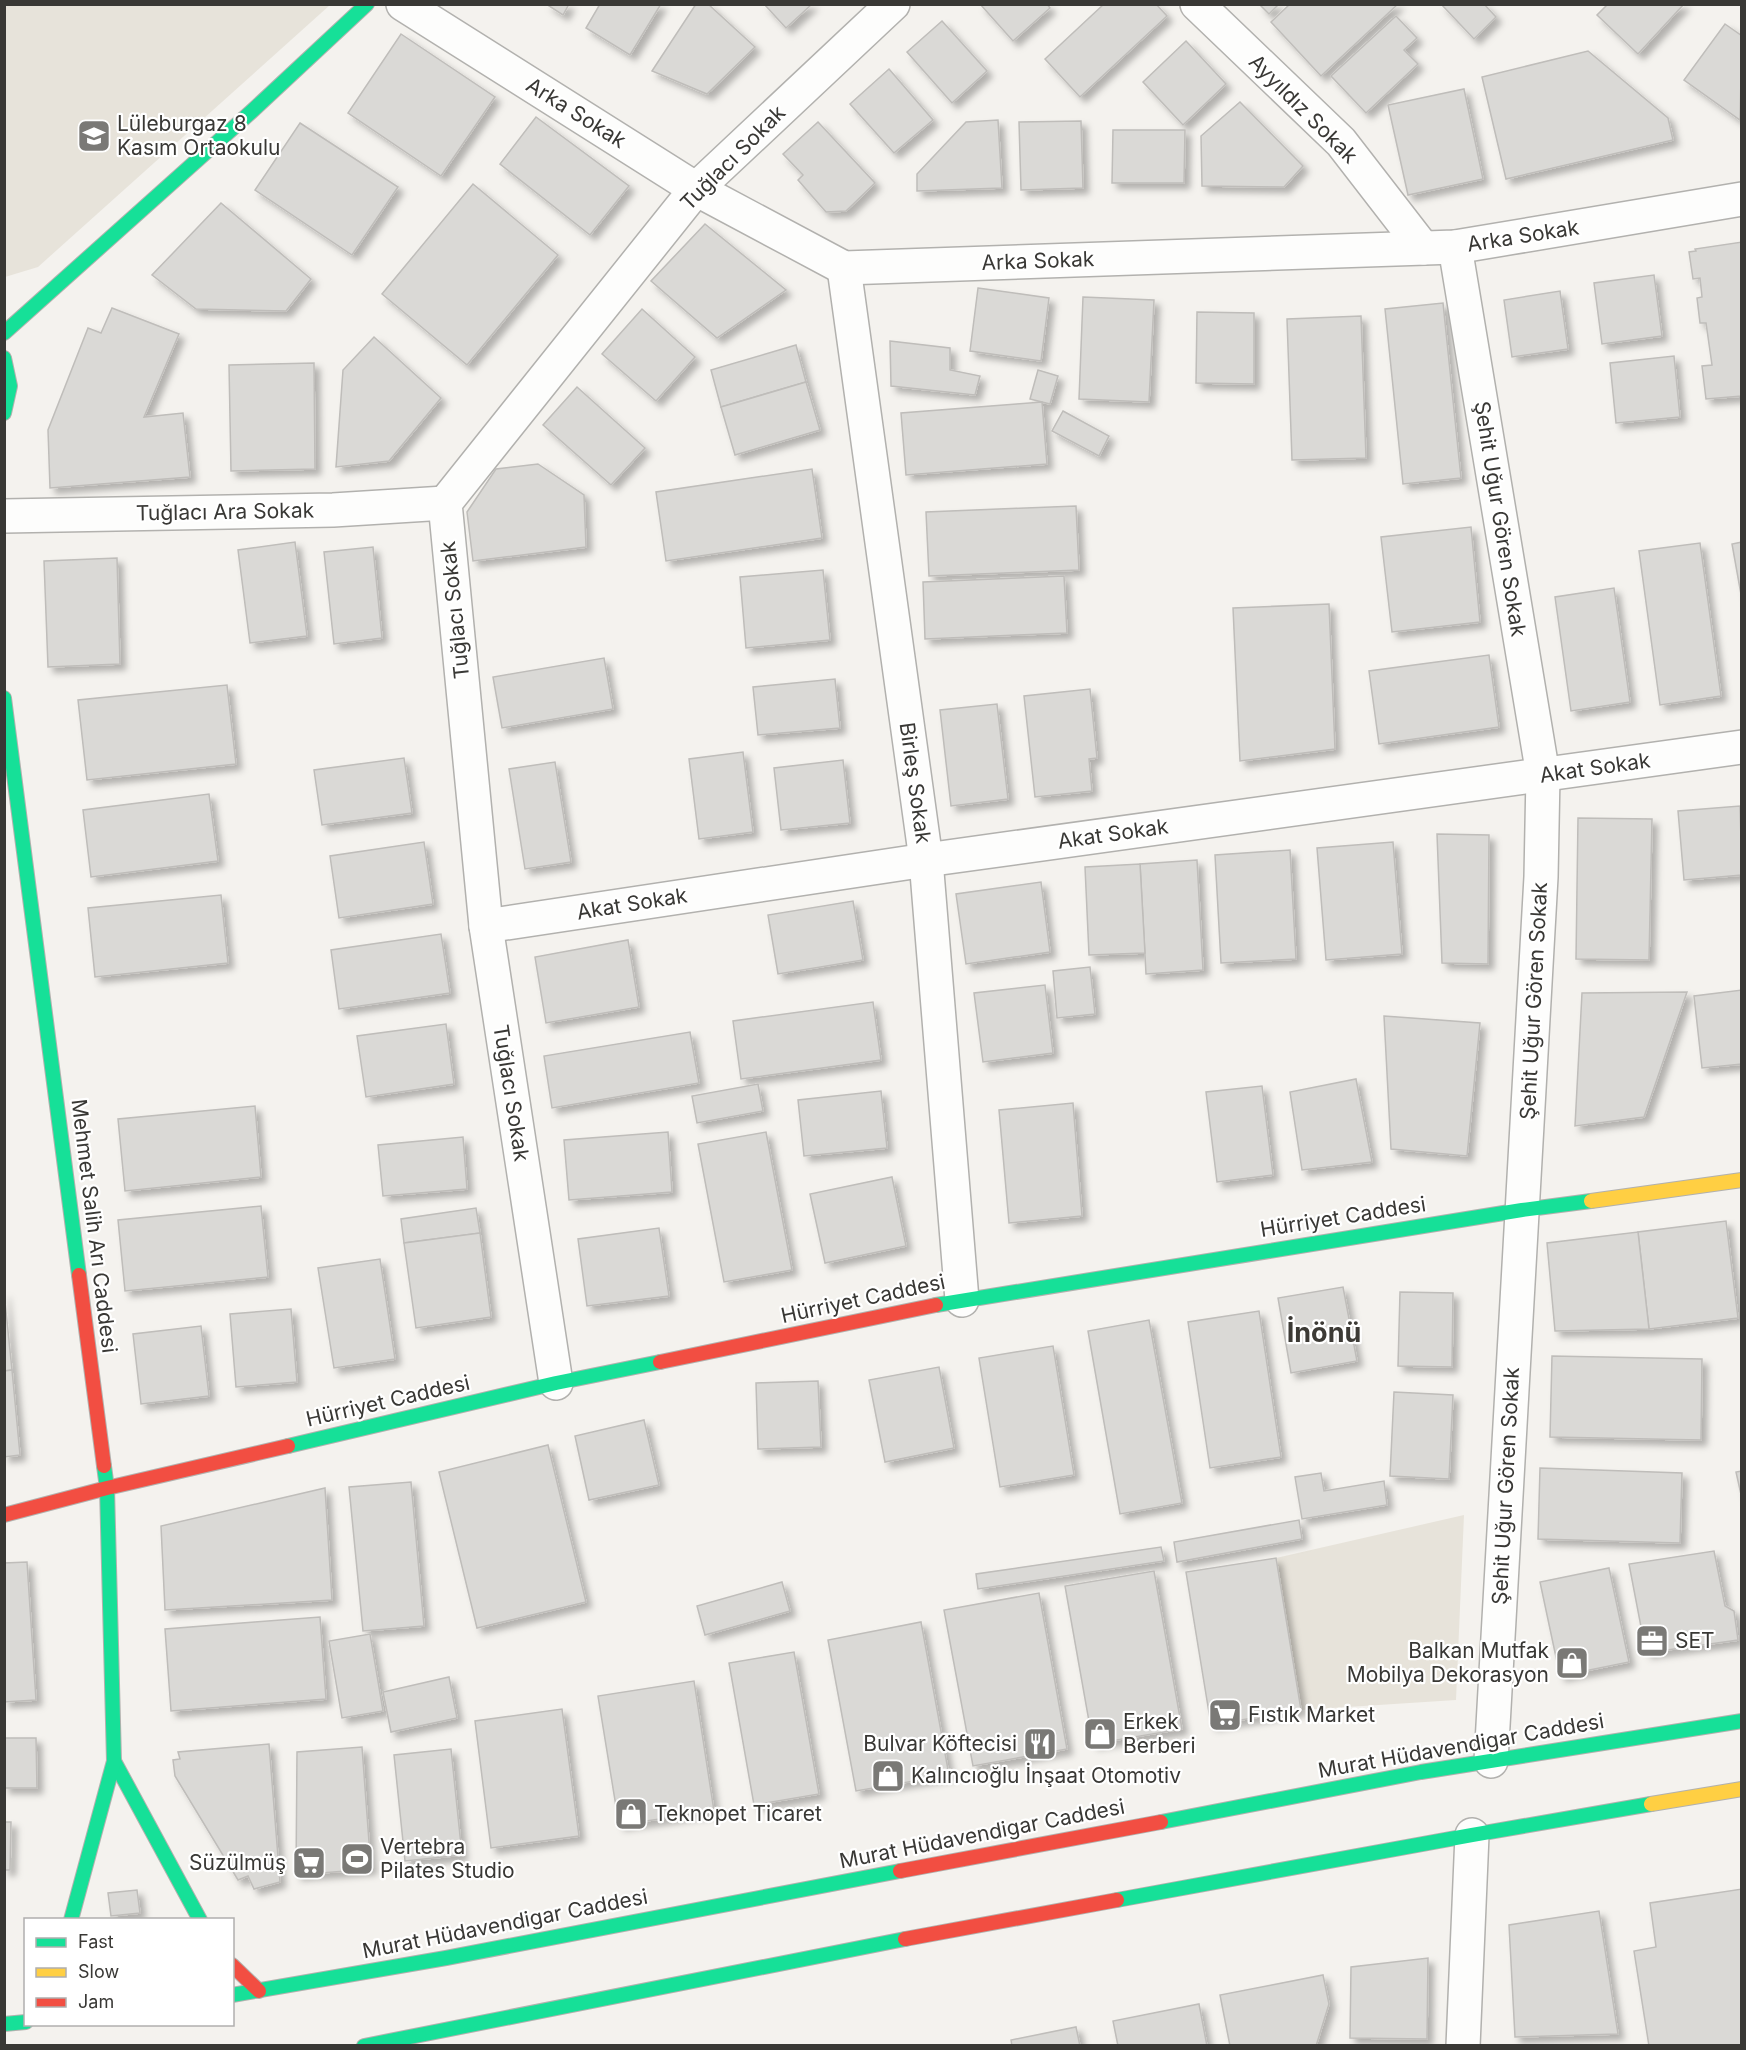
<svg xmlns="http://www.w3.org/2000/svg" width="1746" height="2050" viewBox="0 0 1746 2050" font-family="Inter,sans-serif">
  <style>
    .built { fill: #e7e3da }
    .building { fill: #dad9d6; stroke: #bfbdba; stroke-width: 1.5; filter: url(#shadow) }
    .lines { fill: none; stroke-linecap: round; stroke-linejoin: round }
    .street-casing { stroke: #b2b1ae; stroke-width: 36 }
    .fast-casing { stroke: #b2b1ae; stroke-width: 16 }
    .slow-casing { stroke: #b2b1ae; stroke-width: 16 }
    .jam-casing { stroke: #b2b1ae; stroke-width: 16 }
    .street { stroke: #fdfdfc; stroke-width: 33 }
    .fast { stroke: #16e098; stroke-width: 14 }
    .slow { stroke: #ffcf43; stroke-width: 14 }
    .jam { stroke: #f24e42; stroke-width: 14 }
    .labels { text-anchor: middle; stroke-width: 4.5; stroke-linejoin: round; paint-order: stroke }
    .street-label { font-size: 21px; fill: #393835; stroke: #fff }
    .poi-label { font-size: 21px; fill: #393835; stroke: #fff; text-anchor: start }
    .district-label { font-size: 27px; font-weight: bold; fill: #3c3a35; stroke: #fff }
  </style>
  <defs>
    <filter id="shadow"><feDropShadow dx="5.5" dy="5.5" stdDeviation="3" flood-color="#0004"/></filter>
  </defs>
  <rect width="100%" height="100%" fill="#f4f2ee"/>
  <g class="built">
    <polygon points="5,4 330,4 330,5 38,267 5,277"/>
    <polygon points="1464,1515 1456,1700 1301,1710 1276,1558"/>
  </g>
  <g class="building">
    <polygon points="546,4 569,4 563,15"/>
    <polygon points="600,4 661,4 630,55 586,28"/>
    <polygon points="696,4 708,4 755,47 707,94 652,71"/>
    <polygon points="764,4 812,4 786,28"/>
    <polygon points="980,4 1047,4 1050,8 1013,41"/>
    <polygon points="1104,4 1156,4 1167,16 1080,97 1045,59"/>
    <polygon points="1259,4 1279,4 1269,14"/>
    <polygon points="1290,4 1398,4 1321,76 1271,22"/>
    <polygon points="1441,4 1484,4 1496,17 1474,39"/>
    <polygon points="1608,4 1684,4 1638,54 1597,15"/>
    <polygon points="1396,16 1417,38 1404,50 1418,64 1366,113 1331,76"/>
    <polygon points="942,21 987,71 952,103 907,52"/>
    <polygon points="1725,24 1742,36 1740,120 1684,80"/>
    <polygon points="401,34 495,97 441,176 348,113"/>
    <polygon points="1186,41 1226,84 1183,125 1143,82"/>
    <polygon points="1588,51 1668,118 1673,140 1506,179 1482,77"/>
    <polygon points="889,69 933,120 894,153 850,104"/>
    <polygon points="1464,89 1483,179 1408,195 1388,105"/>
    <polygon points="1240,102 1303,166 1284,187 1202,186 1201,136"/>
    <polygon points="536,117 629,186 590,235 500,164"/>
    <polygon points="998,120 1002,188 917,191 917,174 966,122"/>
    <polygon points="1081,121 1083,188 1021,190 1019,122"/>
    <polygon points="818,122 875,183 846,211 826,212 798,180 803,175 783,154"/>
    <polygon points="300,123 398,187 352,255 255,190"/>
    <polygon points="1113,130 1185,130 1184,183 1112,183"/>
    <polygon points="473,184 558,255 467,365 382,294"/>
    <polygon points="221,203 311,279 286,311 196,309 152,275"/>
    <polygon points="705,224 786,290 717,338 651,281"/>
    <polygon points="1742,242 1742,396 1706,399 1702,366 1712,365 1706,323 1700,323 1697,298 1702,297 1700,278 1693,279 1689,252 1696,251 1695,249"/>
    <polygon points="1654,275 1662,336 1602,344 1594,283"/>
    <polygon points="978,288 1049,298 1041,361 970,351"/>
    <polygon points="1560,291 1568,349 1512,357 1504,300"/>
    <polygon points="1083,297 1154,300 1149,402 1079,399"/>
    <polygon points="1443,303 1461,478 1403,484 1385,309"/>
    <polygon points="112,308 179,334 144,417 183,413 190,477 50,488 48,430 88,328 101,333"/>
    <polygon points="642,309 695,357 656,401 602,354"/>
    <polygon points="1197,312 1254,313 1254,384 1196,383"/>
    <polygon points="1361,316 1366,458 1292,460 1287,319"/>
    <polygon points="374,337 441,398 389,461 336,467 343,370"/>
    <polygon points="890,341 950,348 950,370 980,376 975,395 891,386"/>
    <polygon points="796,345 806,382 721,407 711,370"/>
    <polygon points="1674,356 1680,417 1616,423 1610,363"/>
    <polygon points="314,363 315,469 231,471 229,365"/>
    <polygon points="1038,370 1058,376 1050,404 1030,399"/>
    <polygon points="806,382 820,430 735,455 721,407"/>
    <polygon points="577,387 645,448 611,485 543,425"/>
    <polygon points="1042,402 1047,464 906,475 901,413"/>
    <polygon points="1063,411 1109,436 1099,456 1052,431"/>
    <polygon points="538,464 584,495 586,547 473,561 467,512 496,469"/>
    <polygon points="812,469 822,538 666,561 656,492"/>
    <polygon points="1076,506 1079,570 929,576 926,512"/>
    <polygon points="1471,527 1480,622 1392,632 1381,537"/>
    <polygon points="295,542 307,636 250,643 238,550"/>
    <polygon points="1742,542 1742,600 1732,544"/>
    <polygon points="1700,543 1721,696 1660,705 1639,551"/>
    <polygon points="373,547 382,638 334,644 324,552"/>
    <polygon points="117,558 120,664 48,667 44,561"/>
    <polygon points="823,570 830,640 746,648 740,577"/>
    <polygon points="1064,576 1067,633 925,639 923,582"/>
    <polygon points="1614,588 1630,702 1571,711 1555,597"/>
    <polygon points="1329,604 1335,749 1240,761 1233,608"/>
    <polygon points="1489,655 1499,727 1379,744 1369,671"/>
    <polygon points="604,658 613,709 502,728 493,677"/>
    <polygon points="835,679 840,728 758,735 753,687"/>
    <polygon points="227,685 236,764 87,780 78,700"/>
    <polygon points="1090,689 1097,758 1089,759 1092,791 1035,797 1024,696"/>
    <polygon points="997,704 1008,799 951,806 940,710"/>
    <polygon points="743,752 753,832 699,839 689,759"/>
    <polygon points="404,758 412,813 322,825 314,770"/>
    <polygon points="843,760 850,823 781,830 774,768"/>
    <polygon points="555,762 571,862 525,869 509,769"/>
    <polygon points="209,794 218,861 91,877 83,810"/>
    <polygon points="1740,806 1742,875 1684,880 1678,811"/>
    <polygon points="1578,818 1652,819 1649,960 1576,959"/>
    <polygon points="1437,834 1489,835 1488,964 1442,963"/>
    <polygon points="424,842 433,904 339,918 330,856"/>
    <polygon points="1393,842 1402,954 1326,960 1317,848"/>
    <polygon points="1290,850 1296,959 1221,963 1215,855"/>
    <polygon points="1197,860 1203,970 1146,974 1140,864"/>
    <polygon points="1140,864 1145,953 1089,955 1085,867"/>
    <polygon points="1041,882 1050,952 966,964 956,894"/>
    <polygon points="221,895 228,963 95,977 88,908"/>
    <polygon points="853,901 863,960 778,974 768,915"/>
    <polygon points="441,934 450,993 339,1009 331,950"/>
    <polygon points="628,940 639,1007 546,1023 535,957"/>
    <polygon points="1090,967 1095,1014 1057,1018 1053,971"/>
    <polygon points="1045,985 1053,1053 983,1062 974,993"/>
    <polygon points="1742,990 1742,1064 1702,1068 1694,996"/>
    <polygon points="1687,992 1644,1117 1575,1126 1582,993"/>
    <polygon points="873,1002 881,1060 741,1079 733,1021"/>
    <polygon points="1384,1016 1480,1023 1467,1156 1391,1149"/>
    <polygon points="446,1024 454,1084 366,1097 357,1036"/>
    <polygon points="690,1032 699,1083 552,1108 544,1056"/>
    <polygon points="1356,1079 1372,1162 1302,1170 1290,1092"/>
    <polygon points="758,1084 763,1111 697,1123 692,1096"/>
    <polygon points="1262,1086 1273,1175 1217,1182 1206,1092"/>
    <polygon points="881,1091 887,1148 804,1156 798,1100"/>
    <polygon points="1073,1103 1082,1216 1009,1223 999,1110"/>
    <polygon points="255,1106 261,1177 125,1191 118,1119"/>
    <polygon points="668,1132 672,1192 569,1200 564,1140"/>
    <polygon points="766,1132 792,1270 724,1282 698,1144"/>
    <polygon points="463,1137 467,1189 383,1196 378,1145"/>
    <polygon points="892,1177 906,1246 825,1263 810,1194"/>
    <polygon points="261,1206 268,1277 125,1291 118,1220"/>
    <polygon points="476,1208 480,1233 404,1243 401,1219"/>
    <polygon points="1726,1221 1738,1318 1649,1329 1638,1232"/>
    <polygon points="659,1228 669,1296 587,1306 578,1239"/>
    <polygon points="1638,1232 1649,1329 1555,1331 1547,1243"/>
    <polygon points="480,1233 491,1317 416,1328 404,1243"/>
    <polygon points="380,1259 395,1359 334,1368 318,1268"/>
    <polygon points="1343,1287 1357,1361 1291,1373 1278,1298"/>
    <polygon points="4,1292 12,1370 4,1371"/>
    <polygon points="1400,1292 1453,1293 1452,1367 1398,1366"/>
    <polygon points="291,1309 297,1382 236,1387 230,1314"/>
    <polygon points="1259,1311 1281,1457 1210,1468 1188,1322"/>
    <polygon points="1149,1320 1182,1503 1120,1514 1088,1331"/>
    <polygon points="201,1326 209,1396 141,1404 133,1334"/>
    <polygon points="1053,1346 1074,1475 1000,1487 979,1358"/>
    <polygon points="1552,1356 1702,1359 1701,1440 1550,1437"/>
    <polygon points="939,1367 954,1448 885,1462 869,1380"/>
    <polygon points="12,1370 20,1455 4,1457 4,1371"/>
    <polygon points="818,1381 821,1447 758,1449 756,1383"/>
    <polygon points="1394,1392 1453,1395 1449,1479 1390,1476"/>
    <polygon points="644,1420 659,1485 589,1500 575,1436"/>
    <polygon points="548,1445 586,1602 477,1628 439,1472"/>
    <polygon points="1540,1468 1682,1473 1680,1543 1538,1539"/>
    <polygon points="1742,1471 1742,1499 1736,1472"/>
    <polygon points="1321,1473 1324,1491 1384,1481 1387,1505 1302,1519 1295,1477"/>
    <polygon points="411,1482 424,1626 363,1631 349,1487"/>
    <polygon points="325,1488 332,1600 165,1610 161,1526"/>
    <polygon points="1299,1520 1302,1539 1177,1562 1174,1542"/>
    <polygon points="1161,1547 1164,1561 978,1589 976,1574"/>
    <polygon points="1714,1551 1725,1606 1734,1611 1738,1640 1646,1653 1629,1564"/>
    <polygon points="1276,1558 1301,1710 1211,1725 1186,1572"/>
    <polygon points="27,1562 36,1700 4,1702 4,1563"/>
    <polygon points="1609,1568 1629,1662 1560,1676 1540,1582"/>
    <polygon points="1154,1571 1182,1729 1093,1744 1065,1586"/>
    <polygon points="782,1582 790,1611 705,1635 697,1606"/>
    <polygon points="1039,1593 1067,1749 973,1766 944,1610"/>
    <polygon points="320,1617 326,1699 171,1711 165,1629"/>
    <polygon points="921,1622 949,1775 856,1791 828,1640"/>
    <polygon points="370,1634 383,1711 342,1718 329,1641"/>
    <polygon points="794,1652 819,1794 754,1805 729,1663"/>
    <polygon points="449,1677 457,1718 391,1732 383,1692"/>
    <polygon points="694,1681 714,1811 619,1825 598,1696"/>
    <polygon points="562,1709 579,1836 491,1848 475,1721"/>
    <polygon points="4,1738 36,1738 37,1788 4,1788"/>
    <polygon points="269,1744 280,1882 254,1889 248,1876 238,1880 175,1776 173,1760 180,1759 178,1752"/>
    <polygon points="362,1747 371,1869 296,1875 297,1752"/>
    <polygon points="451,1749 462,1855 405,1861 394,1755"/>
    <polygon points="4,1822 11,1822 10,1870 4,1870"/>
    <polygon points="1742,1889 1742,2046 1649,2046 1634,1951 1656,1947 1650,1903"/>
    <polygon points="137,1890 140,1913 111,1916 108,1893"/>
    <polygon points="1599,1911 1618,2034 1515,2037 1509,1925"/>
    <polygon points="1428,1958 1427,2039 1350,2038 1351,1967"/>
    <polygon points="1323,1975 1329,2004 1316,2046 1230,2046 1220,1995"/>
    <polygon points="1199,2004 1207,2046 1118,2046 1113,2021"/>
    <polygon points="1076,2027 1080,2046 1012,2046 1011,2040"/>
  </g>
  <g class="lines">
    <defs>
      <g id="street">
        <polyline points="403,4 696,189 844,268 1455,247 1742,199"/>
        <polyline points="1197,4 1341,142 1423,248"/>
        <polyline points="1455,247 1543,775 1541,877 1491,1761"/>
        <polyline points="844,268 926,860 962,1300"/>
        <polyline points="4,516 333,510 445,503"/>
        <polyline points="486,926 926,860 1742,747"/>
        <polyline points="556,1383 486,926 445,503 696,189 893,4"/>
        <polyline points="1463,2046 1472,1835"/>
      </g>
      <g id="fast">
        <polyline points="4,333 251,112 367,4"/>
        <polyline points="4,358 10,386 4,413"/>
        <polyline points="4,698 79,1275"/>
        <polyline points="936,1305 1522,1210 1591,1201"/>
        <polyline points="288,1446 556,1383 660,1362"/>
        <polyline points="114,1761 200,1920"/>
        <polyline points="1161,1822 1421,1772 1742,1721"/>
        <polyline points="1117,1900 1472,1835 1651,1804"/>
        <polyline points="71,1920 114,1761 107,1488 104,1466"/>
        <polyline points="232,1995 446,1958 900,1871"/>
        <polyline points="4,2024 26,2022"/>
        <polyline points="364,2046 905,1939"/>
      </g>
      <g id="slow">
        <polyline points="1591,1201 1742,1180"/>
        <polyline points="1651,1804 1742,1789"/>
      </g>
      <g id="jam">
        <polyline points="79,1275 104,1466"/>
        <polyline points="660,1362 936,1305"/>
        <polyline points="4,1515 107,1488 288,1446"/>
        <polyline points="900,1871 1161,1822"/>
        <polyline points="905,1939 1117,1900"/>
        <polyline points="232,1965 259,1991"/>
      </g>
    </defs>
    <use href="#street" class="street-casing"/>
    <use href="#fast" class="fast-casing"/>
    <use href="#slow" class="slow-casing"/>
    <use href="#jam" class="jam-casing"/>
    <use href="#street" class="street"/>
    <use href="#fast" class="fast"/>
    <use href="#slow" class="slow"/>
    <use href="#jam" class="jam"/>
  </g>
  <defs>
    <symbol id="school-square" viewBox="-11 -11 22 22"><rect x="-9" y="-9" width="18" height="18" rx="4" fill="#7a7976" stroke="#fff"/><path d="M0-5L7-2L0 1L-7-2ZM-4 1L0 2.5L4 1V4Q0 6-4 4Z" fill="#fff"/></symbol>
    <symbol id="office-square" viewBox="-11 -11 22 22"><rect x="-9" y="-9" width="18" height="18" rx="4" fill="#7a7976" stroke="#fff"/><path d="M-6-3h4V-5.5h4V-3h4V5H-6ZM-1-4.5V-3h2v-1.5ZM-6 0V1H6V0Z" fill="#fff"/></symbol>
    <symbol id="shop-square" viewBox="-11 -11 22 22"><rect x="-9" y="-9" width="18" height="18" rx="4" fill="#7a7976" stroke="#fff"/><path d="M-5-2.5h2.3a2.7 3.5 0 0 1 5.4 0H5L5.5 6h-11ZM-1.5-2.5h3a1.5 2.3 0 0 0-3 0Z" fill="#fff"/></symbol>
    <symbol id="supermarket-square" viewBox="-11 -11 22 22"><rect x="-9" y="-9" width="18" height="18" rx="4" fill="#7a7976" stroke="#fff"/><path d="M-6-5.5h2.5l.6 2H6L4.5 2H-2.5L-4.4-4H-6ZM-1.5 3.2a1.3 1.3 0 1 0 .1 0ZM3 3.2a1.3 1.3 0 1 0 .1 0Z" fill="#fff"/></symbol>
    <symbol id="restaurant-square" viewBox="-11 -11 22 22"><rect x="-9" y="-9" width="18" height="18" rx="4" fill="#7a7976" stroke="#fff"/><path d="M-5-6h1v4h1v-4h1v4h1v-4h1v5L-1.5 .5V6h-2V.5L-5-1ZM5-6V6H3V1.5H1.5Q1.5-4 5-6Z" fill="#fff"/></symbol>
    <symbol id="stadium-square" viewBox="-11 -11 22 22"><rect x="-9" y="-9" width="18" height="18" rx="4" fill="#7a7976" stroke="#fff"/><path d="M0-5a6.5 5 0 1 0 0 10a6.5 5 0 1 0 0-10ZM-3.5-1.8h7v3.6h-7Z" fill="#fff"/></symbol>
  </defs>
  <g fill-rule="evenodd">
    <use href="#school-square" x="75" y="117" width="38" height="38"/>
    <use href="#office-square" x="1633" y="1622" width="38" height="38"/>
    <use href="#shop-square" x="1553" y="1644" width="38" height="38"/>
    <use href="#supermarket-square" x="1206" y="1696" width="38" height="38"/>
    <use href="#shop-square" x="1081" y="1715" width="38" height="38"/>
    <use href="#restaurant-square" x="1021" y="1725" width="38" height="38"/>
    <use href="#shop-square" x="869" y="1757" width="38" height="38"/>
    <use href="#shop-square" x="612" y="1795" width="38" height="38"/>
    <use href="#stadium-square" x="338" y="1840" width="38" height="38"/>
    <use href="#supermarket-square" x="290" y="1844" width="38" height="38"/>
  </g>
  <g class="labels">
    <g class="street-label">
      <text transform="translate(1303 109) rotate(45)" y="7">Ayyıldız Sokak</text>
      <text transform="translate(576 113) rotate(32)" y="7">Arka Sokak</text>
      <text transform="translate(733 158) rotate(-45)" y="7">Tuğlacı Sokak</text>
      <text transform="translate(1523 236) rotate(-9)" y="7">Arka Sokak</text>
      <text transform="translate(1038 261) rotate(-2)" y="7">Arka Sokak</text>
      <text transform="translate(225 512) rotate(-1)" y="7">Tuğlacı Ara Sokak</text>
      <text transform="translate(1500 519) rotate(81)" y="7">Şehit Uğur Gören Sokak</text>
      <text transform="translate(455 610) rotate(-96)" y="7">Tuğlacı Sokak</text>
      <text transform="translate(1595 768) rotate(-8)" y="7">Akat Sokak</text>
      <text transform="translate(915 783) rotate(82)" y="7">Birleş Sokak</text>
      <text transform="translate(1113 834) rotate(-8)" y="7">Akat Sokak</text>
      <text transform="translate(632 904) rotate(-9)" y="7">Akat Sokak</text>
      <text transform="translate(1534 1001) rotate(-87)" y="7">Şehit Uğur Gören Sokak</text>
      <text transform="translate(511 1093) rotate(81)" y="7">Tuğlacı Sokak</text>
      <text transform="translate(1343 1217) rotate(-9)" y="7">Hürriyet Caddesi</text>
      <text transform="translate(94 1226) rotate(83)" y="7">Mehmet Salih Arı Caddesi</text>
      <text transform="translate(863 1299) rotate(-12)" y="7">Hürriyet Caddesi</text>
      <text transform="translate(388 1401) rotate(-13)" y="7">Hürriyet Caddesi</text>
      <text transform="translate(1506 1486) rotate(-87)" y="7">Şehit Uğur Gören Sokak</text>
      <text transform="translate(1461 1746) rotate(-10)" y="7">Murat Hüdavendigar Caddesi</text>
      <text transform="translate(982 1834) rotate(-11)" y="7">Murat Hüdavendigar Caddesi</text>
      <text transform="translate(505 1924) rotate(-11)" y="7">Murat Hüdavendigar Caddesi</text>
    </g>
    <g class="poi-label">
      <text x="117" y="131">Lüleburgaz 8<tspan x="117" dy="24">Kasım Ortaokulu</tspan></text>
      <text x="1675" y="1648">SET</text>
      <text x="1549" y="1658" text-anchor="end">Balkan Mutfak<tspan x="1549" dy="24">Mobilya Dekorasyon</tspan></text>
      <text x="1248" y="1722">Fıstık Market</text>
      <text x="1123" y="1729">Erkek<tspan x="1123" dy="24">Berberi</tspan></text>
      <text x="1017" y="1751" text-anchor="end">Bulvar Köftecisi</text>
      <text x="911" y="1783">Kalıncıoğlu İnşaat Otomotiv</text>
      <text x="654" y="1821">Teknopet Ticaret</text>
      <text x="380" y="1854">Vertebra<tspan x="380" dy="24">Pilates Studio</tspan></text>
      <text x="286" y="1870" text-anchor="end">Süzülmüş</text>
    </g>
    <g class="district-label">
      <text x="1324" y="1342">İnönü</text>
    </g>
  </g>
  <rect width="1746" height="2050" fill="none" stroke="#393835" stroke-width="12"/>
  <rect x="24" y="1918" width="210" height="108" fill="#ffffff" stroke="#b0afae" stroke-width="1.5"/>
  <rect x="36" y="1938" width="30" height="9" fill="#16e098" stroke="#b0afae" stroke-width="1.5"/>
  <text x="78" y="1948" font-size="18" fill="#393835">Fast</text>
  <rect x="36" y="1968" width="30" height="9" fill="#ffcf43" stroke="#b0afae" stroke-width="1.5"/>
  <text x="78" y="1978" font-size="18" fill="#393835">Slow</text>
  <rect x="36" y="1998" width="30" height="9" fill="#f24e42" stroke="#b0afae" stroke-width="1.5"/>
  <text x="78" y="2008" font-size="18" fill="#393835">Jam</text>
</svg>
